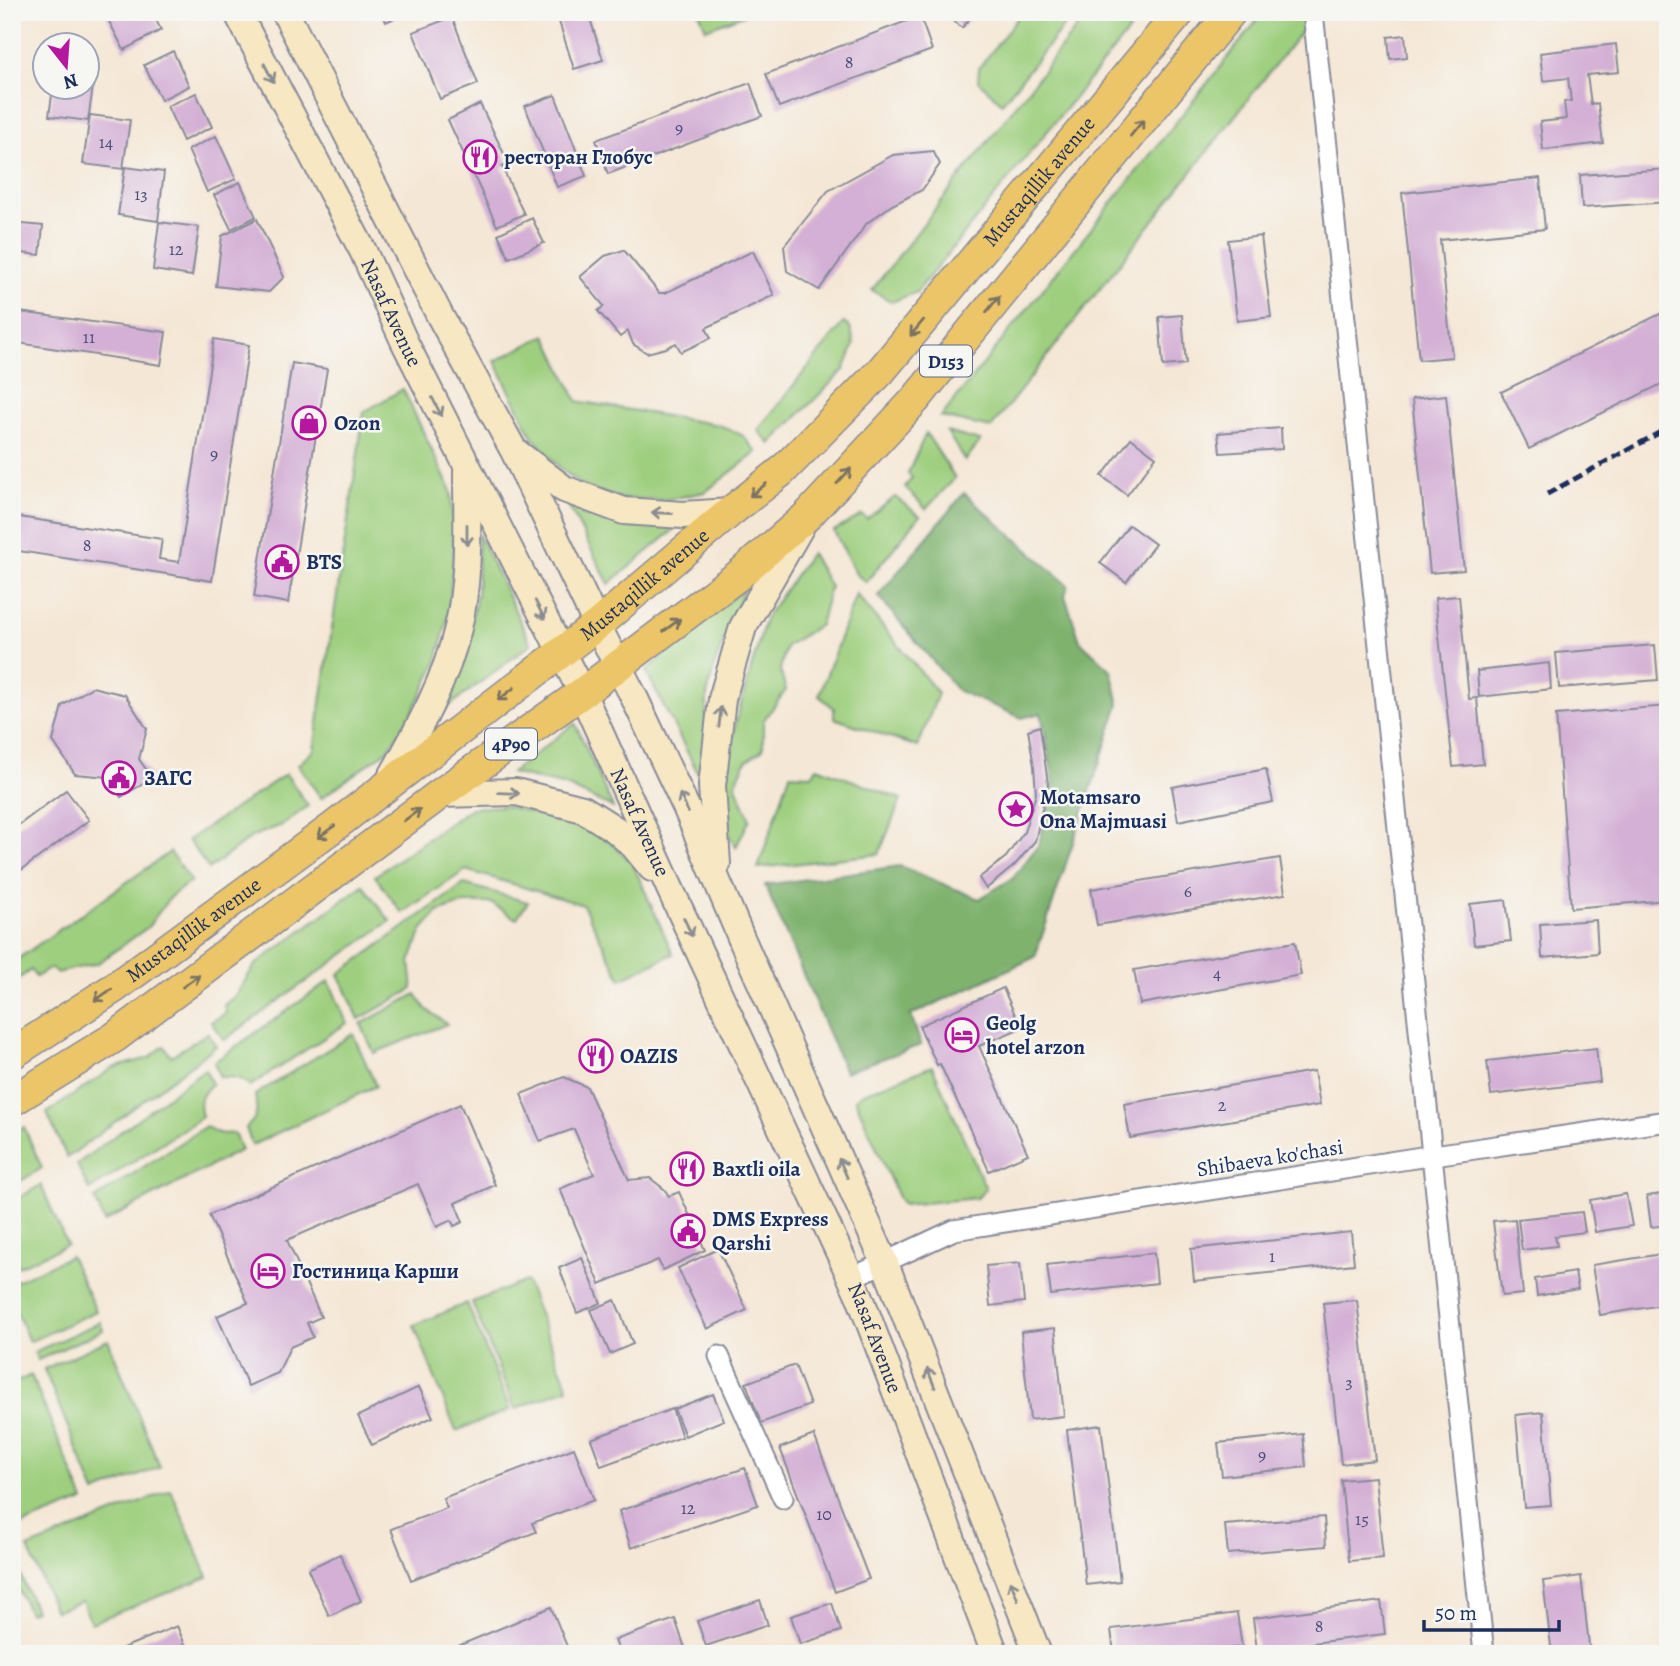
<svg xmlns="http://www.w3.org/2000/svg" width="1680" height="1666" viewBox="0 0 1680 1666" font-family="Alegreya,serif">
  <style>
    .green { fill: #9ecf7e; stroke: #5c7f6e; stroke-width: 2 }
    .forest { fill: #7eb26d; stroke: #4c7066; stroke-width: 2 }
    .building { fill: #d4b0d6 }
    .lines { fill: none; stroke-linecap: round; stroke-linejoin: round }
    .minor-casing { stroke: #888b9a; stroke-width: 23 }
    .secondary-casing { stroke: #888b9a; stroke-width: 30 }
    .primary-casing { stroke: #888b9a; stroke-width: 33 }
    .minor { stroke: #fff; stroke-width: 19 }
    .secondary { stroke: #f7e8c3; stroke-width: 26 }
    .primary { stroke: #ecc569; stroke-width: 30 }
    .rail { stroke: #1b2f5e; stroke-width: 5; stroke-dasharray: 10 5; stroke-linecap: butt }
    .oneway { stroke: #898c90 }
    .oneway2 { stroke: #797263 }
    .labels { text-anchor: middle; stroke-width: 5; stroke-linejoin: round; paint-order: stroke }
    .number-label { font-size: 18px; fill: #494f7c }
    .shield { fill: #f6f6f2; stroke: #5d6b8a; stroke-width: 2 }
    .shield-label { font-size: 19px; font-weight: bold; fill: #1b2f5e }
    .poi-label { font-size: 21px; font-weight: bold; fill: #1b2f5e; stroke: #f6f6f2; text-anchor: start }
    .street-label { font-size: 21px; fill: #1b2f5e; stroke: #f6f6f2 }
  </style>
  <rect width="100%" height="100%" fill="#f6f6f2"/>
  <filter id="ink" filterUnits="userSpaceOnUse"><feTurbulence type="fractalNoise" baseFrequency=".0143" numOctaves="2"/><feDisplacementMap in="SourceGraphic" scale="14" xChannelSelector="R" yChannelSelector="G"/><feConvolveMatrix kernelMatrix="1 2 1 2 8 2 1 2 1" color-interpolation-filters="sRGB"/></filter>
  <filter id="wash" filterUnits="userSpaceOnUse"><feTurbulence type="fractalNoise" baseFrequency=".00686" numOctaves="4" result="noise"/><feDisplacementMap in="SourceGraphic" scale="28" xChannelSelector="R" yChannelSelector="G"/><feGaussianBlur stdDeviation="1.57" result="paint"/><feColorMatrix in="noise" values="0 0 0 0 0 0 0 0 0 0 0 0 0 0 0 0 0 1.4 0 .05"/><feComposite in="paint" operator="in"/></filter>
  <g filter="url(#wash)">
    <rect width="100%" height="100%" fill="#f5e7d5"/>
    <g class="green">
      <polygon points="699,12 751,12 706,29"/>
      <polygon points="1022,12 1075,12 1002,103 978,81 979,68"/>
      <polygon points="1089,12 1144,12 917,292 892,302 872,290"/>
      <polygon points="1264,12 1304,12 1307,24 991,428 941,417"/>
      <polygon points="844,322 851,329 854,345 844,370 770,444 758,430"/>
      <polygon points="546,335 577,401 719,425 742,435 757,452 705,492 666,500 623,499 585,487 561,469 533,438 495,361"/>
      <polygon points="403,389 451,491 454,550 449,612 436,665 412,713 388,750 321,798 298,765 314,750 364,412"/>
      <polygon points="947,432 980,441 965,461"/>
      <polygon points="926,433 955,478 926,509 905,487 912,478 908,473"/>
      <polygon points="563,495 596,516 624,525 682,523 609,584"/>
      <polygon points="895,497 920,516 866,582 856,574 834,531 862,515 867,519"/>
      <polygon points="478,533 531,644 432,719 463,656 477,595"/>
      <polygon points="811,553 830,587 820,625 786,646 780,670 786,690 763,721 763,749 746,761 735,784 750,819 736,847 724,827 723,796 735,725 766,617"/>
      <polygon points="744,588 715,663 707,695 704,785 646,671"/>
      <polygon points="856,594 938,693 918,747 834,718 834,708 819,696"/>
      <polygon points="575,723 613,808 566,786 511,773"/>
      <polygon points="817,767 901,799 879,854 758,868 790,774 812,775"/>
      <polygon points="286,774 308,806 282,825 253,836 209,869 188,840"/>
      <polygon points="504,806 553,817 607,838 633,864 673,954 621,979 583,905 466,870 402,913 375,876 471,808"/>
      <polygon points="170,852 191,881 170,897 148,927 98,963 57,973 51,968 36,977 31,970 18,979 12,969 12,963"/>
      <polygon points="464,884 528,902 516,919 491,903 464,903 438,912 422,930 410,962 413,989 359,1019 339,974"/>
      <polygon points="363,885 390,921 224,1040 211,1022 226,1013 224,1005 236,995 255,965"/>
      <path d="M329,981L347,1023L250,1086C242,1077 232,1077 220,1077L214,1062Z"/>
      <polygon points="416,994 426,1009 447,1024 374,1053 361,1024"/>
      <polygon points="208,1033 216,1046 67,1158 47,1113 113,1068 149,1058 164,1046 171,1056"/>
      <path d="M353,1034L376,1086L252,1145L246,1128C258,1117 258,1111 255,1095Z"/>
      <polygon points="932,1066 986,1189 977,1198 903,1205 898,1197 855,1099 861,1094"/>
      <path d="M205,1069L212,1084C200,1095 198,1101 202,1117L89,1190L77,1164Z"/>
      <path d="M206,1126C216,1134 222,1135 234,1133L241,1150L104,1222L95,1199Z"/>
      <polygon points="24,1127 42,1168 12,1186 12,1133"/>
      <polygon points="41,1185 67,1245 12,1269 12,1202"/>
      <polygon points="70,1256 96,1311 29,1342 12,1300 12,1283"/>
      <polygon points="526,1281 568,1388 515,1409 472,1302"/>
      <polygon points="467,1303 510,1410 456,1431 414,1325"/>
      <polygon points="100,1322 103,1330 38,1360 34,1352"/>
      <polygon points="108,1340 160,1467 95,1493 44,1369"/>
      <polygon points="31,1375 84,1501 20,1526 12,1506 12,1384"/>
      <polygon points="171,1490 208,1577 91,1623 82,1601 55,1611 28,1548"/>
      <polygon points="18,1569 35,1610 29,1613 12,1576 12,1572"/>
    </g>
    <polygon class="forest" points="964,493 1068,585 1065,596 1080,641 1111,670 1119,704 1035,957 911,1015 921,1045 845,1072 765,885 900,866 979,899 1013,878 1039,844 1054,783 1041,713 1022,718 958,691 878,596"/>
    <g id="blocks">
      <g class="building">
        <polygon points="104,12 152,12 161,30 124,50"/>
        <polygon points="382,12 407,12 386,22"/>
        <polygon points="556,12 588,12 603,60 574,69"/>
        <polygon points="942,12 975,12 962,28"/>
        <polygon points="920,16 932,50 779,107 766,74"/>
        <polygon points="452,17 478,84 440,99 413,32"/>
        <polygon points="1405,35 1407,57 1390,59 1388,37"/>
        <polygon points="1616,44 1619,72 1587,75 1591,104 1598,104 1603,143 1543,150 1540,122 1566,119 1564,102 1571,101 1568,78 1543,81 1540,53"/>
        <polygon points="173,51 189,86 161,100 144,65"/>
        <polygon points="88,72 95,73 88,121 49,116 53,88 88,88"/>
        <polygon points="750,83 762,116 608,174 596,140"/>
        <polygon points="196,93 212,127 183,141 167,106"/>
        <polygon points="555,95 586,176 557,187 525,106"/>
        <polygon points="480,104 509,164 502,167 524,214 497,226 448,120"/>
        <polygon points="90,115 130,120 123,169 83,164"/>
        <polygon points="216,136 236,179 207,192 188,150"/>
        <polygon points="933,151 940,164 922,190 892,205 867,223 819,290 787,271 784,246 828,191 893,155"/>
        <polygon points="125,167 164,172 158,221 118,215"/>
        <polygon points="1668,169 1668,202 1582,208 1580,175"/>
        <polygon points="1540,178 1545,229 1440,240 1452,357 1419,360 1402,193"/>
        <polygon points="240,182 256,217 231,229 214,195"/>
        <polygon points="532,218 544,243 509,258 498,234"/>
        <polygon points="257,219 284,277 269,292 216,286 222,236"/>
        <polygon points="159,222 199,227 192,276 153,270"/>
        <polygon points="12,223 43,226 40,255 12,252"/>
        <polygon points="1261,236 1271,317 1237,321 1228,240"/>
        <polygon points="624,250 659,293 665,293 753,251 774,295 706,328 711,338 681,352 676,343 666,348 647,353 633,344 628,331 620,337 598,311 604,306 580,277 605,256"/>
        <polygon points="1668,310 1668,381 1529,449 1501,392"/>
        <polygon points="12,311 166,332 161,365 12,342"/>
        <polygon points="1182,315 1186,364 1163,366 1159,317"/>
        <polygon points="214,339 249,345 212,581 12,550 12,516 162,539 159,559 179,562"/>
        <polygon points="292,363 327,369 288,603 254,597"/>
        <polygon points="1446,395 1464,570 1430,573 1412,399"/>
        <polygon points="1281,428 1282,449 1220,453 1218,433"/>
        <polygon points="1131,438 1156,457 1127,495 1102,476"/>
        <polygon points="1129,525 1155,544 1126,582 1100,563"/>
        <polygon points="1459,596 1469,699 1477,698 1483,764 1453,767 1435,598"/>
        <polygon points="1655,645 1658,680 1559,688 1556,653"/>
        <polygon points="1549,663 1551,689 1479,697 1477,671"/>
        <polygon points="92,687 125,695 147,729 139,759 152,778 121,797 109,777 75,774 53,741 62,706"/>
        <polygon points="1668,706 1668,900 1571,908 1556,715"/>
        <polygon points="1040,726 1048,784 1035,841 1015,865 986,889 979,878 1006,857 1024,832 1036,794 1034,766 1028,730"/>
        <polygon points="1266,769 1273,802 1178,821 1172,787"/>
        <polygon points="66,790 89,820 12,877 12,830"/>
        <polygon points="1280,858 1285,894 1097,925 1091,889"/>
        <polygon points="1506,900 1511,941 1474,945 1470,904"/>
        <polygon points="1596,920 1598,953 1542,958 1540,924"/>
        <polygon points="1295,942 1301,975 1140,1004 1134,970"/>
        <polygon points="1003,988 1021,1028 979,1046 1028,1154 989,1171 940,1064 937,1065 919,1026"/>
        <polygon points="1596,1048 1600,1082 1491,1095 1487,1061"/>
        <polygon points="1314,1071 1320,1105 1130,1138 1124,1104"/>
        <polygon points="564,1077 587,1087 629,1180 650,1178 664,1189 669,1196 679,1192 705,1250 663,1270 658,1260 600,1284 560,1189 594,1174 574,1129 540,1141 521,1094"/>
        <polygon points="460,1104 495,1185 455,1203 463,1222 454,1226 451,1220 437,1227 418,1184 287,1240 321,1317 307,1323 313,1337 290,1347 278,1373 248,1386 217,1316 248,1303 209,1215"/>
        <polygon points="1668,1193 1668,1225 1651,1227 1647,1196"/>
        <polygon points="1626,1194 1632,1226 1595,1232 1590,1200"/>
        <polygon points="1582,1212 1585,1232 1555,1236 1557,1246 1522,1250 1518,1219"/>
        <polygon points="1515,1219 1523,1294 1502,1296 1493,1221"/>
        <polygon points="1351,1232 1354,1264 1194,1281 1191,1249"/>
        <polygon points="718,1249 747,1310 707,1329 678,1268"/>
        <polygon points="1154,1253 1157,1283 1051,1295 1047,1265"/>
        <polygon points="1668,1253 1668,1304 1600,1315 1592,1265"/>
        <polygon points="582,1258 601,1303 577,1313 559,1268"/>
        <polygon points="1020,1263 1024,1302 990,1306 986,1266"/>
        <polygon points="1575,1272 1578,1289 1537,1296 1535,1279"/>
        <polygon points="615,1300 633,1344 610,1354 591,1310"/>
        <polygon points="1357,1300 1375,1460 1341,1464 1323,1303"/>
        <polygon points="1055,1328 1064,1416 1030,1420 1021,1332"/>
        <polygon points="795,1365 810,1405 761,1423 746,1383"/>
        <polygon points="419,1387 433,1417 372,1445 358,1416"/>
        <polygon points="713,1394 724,1420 685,1436 674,1409"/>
        <polygon points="672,1409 682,1437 601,1466 591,1439"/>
        <polygon points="1543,1412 1551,1505 1524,1507 1516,1415"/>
        <polygon points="1101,1425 1120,1581 1086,1585 1067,1430"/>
        <polygon points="1303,1434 1306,1467 1222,1476 1218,1443"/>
        <polygon points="814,1435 869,1579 835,1592 780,1448"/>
        <polygon points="574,1448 594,1500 532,1523 536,1532 411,1580 391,1529 447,1508 443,1498"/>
        <polygon points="745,1468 758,1505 631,1548 619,1511"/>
        <polygon points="1375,1477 1383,1558 1349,1561 1341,1480"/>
        <polygon points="1324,1517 1326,1546 1228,1554 1225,1525"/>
        <polygon points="340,1554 361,1601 329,1616 308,1569"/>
        <polygon points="1581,1576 1590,1654 1552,1654 1543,1581"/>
        <polygon points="760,1600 768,1625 706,1646 697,1621"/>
        <polygon points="1381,1601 1385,1634 1257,1650 1253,1618"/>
        <polygon points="832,1603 841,1631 800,1644 791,1616"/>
        <polygon points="551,1607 570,1654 439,1654"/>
        <polygon points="1237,1613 1242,1647 1189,1654 1114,1654 1111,1629"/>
        <polygon points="675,1619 685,1648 669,1654 620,1654 615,1640"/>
        <polygon points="177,1626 189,1654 108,1654"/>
      </g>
    </g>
  </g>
  <g filter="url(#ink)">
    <use href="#blocks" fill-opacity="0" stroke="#888b9a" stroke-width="2"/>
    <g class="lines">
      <defs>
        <g id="minor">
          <path d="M1313,12C1370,559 1428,1106 1484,1654"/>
          <polyline points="851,1278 954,1230 1434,1155 1668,1121"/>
          <polyline points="719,1356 783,1498"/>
        </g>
        <g id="secondary">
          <path id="s1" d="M237,12L363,251L405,343L582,693L672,893L860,1297L995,1654"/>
          <polyline points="285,12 440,316 514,451 597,625 634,697 686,807 742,940 884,1261 1038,1654"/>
          <polyline points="517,453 564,489 624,511 683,515 730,512"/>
          <path d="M387,785C415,735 445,684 458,628C470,577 467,523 467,472"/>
          <polyline points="440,794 516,792 583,809 616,830 634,846 652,868"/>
          <polyline points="717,864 712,786 722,699 743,627 801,526"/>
        </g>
        <g id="primary">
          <path id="s2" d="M12,1054L114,988L332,828L597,625L730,512L782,471L880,372L1180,12"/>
          <polyline points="12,1101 115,1037 440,794 582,693 739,575 807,516 915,400 1231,12"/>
        </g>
      </defs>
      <use href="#minor" class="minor-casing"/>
      <use href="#secondary" class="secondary-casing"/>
      <use href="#primary" class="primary-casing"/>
      <use href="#minor" class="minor"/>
      <use href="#secondary" class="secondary"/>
      <use href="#primary" class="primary"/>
      <polyline class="rail" points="1547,494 1668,428"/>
    </g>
    <defs><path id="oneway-shaft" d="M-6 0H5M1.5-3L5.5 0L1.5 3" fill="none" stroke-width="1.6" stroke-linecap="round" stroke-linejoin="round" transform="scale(1.75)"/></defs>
    <g class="oneway">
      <use href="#oneway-shaft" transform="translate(269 73) rotate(62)"/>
      <use href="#oneway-shaft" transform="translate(437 407) rotate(63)"/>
      <use href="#oneway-shaft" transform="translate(662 513) rotate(-177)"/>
      <use href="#oneway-shaft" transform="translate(467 535) rotate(90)"/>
      <use href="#oneway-shaft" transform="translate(540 610) rotate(63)"/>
      <use href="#oneway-shaft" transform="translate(720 717) rotate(-84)"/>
      <use href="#oneway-shaft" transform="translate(509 793) rotate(2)"/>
      <use href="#oneway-shaft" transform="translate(684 803) rotate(-115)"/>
      <use href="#oneway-shaft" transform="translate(688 927) rotate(65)"/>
      <use href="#oneway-shaft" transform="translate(843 1168) rotate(-114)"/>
      <use href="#oneway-shaft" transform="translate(931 1378) rotate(-112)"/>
      <use href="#oneway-shaft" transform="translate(1014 1590) rotate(-112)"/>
    </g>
    <g class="oneway2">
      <use href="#oneway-shaft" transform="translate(1137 128) rotate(-51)"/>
      <use href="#oneway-shaft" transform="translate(993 304) rotate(-51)"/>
      <use href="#oneway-shaft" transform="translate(917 328) rotate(130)"/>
      <use href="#oneway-shaft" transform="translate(844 476) rotate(-47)"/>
      <use href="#oneway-shaft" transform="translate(758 490) rotate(142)"/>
      <use href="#oneway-shaft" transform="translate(672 625) rotate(-37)"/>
      <use href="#oneway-shaft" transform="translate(506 694) rotate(142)"/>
      <use href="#oneway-shaft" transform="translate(412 815) rotate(-36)"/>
      <use href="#oneway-shaft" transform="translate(326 832) rotate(144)"/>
      <use href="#oneway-shaft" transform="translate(191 981) rotate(-36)"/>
      <use href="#oneway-shaft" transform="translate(103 995) rotate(146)"/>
    </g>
  </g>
  <defs>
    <symbol id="restaurant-ring" viewBox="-11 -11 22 22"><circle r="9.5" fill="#f6f6f2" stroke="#b5179e" stroke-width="1.5"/><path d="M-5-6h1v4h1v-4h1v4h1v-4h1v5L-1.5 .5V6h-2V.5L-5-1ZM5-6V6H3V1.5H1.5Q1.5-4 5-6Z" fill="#b5179e"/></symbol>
    <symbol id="shop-ring" viewBox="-11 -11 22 22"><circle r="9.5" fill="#f6f6f2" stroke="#b5179e" stroke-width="1.5"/><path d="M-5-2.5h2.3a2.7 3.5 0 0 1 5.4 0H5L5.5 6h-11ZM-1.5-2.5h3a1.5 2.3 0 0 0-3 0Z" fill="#b5179e"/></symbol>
    <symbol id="civic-ring" viewBox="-11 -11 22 22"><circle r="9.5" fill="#f6f6f2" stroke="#b5179e" stroke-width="1.5"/><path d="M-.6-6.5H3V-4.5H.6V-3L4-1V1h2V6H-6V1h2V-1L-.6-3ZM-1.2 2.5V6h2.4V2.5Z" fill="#b5179e"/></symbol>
    <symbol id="sight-ring" viewBox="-11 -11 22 22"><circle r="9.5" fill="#f6f6f2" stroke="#b5179e" stroke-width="1.5"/><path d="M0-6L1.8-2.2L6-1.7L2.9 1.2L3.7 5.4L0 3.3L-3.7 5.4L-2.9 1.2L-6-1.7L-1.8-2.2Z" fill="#b5179e"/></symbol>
    <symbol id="hotel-ring" viewBox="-11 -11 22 22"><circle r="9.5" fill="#f6f6f2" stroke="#b5179e" stroke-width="1.5"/><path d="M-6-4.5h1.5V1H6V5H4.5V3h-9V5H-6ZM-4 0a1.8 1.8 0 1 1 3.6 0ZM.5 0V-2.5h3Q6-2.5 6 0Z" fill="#b5179e"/></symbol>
  </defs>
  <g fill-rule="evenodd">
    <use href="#restaurant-ring" x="461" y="138" width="38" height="38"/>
    <use href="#shop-ring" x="290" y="404" width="38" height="38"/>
    <use href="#civic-ring" x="263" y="543" width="38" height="38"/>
    <use href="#civic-ring" x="100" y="759" width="38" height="38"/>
    <use href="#sight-ring" x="997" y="790" width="38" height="38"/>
    <use href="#hotel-ring" x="943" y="1016" width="38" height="38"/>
    <use href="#restaurant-ring" x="577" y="1037" width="38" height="38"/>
    <use href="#restaurant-ring" x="668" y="1150" width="38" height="38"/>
    <use href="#civic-ring" x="669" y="1212" width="38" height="38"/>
    <use href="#hotel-ring" x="249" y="1252" width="38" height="38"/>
  </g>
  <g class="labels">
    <g class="number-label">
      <text x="849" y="68">8</text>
      <text x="679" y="134">9</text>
      <text x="106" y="148">14</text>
      <text x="141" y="200">13</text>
      <text x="176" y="255">12</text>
      <text x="89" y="343">11</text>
      <text x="214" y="460">9</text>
      <text x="87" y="551">8</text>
      <text x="1188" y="897">6</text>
      <text x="1217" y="979">4</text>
      <text x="1222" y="1111">2</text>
      <text x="1272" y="1262">1</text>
      <text x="1349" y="1388">3</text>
      <text x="1262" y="1461">9</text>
      <text x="688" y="1514">12</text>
      <text x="824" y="1520">10</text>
      <text x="1362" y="1525">15</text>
      <text x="1319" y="1632">8</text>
    </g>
    <g class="shield">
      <rect x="920" y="345.5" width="52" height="31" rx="5"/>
      <rect x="485" y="728.5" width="52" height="31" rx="5"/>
    </g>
    <g class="shield-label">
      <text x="946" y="368">D153</text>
      <text x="511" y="751">4P90</text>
    </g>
    <g class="poi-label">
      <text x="504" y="164">ресторан Глобус</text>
      <text x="334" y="430">Ozon</text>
      <text x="306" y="569">BTS</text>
      <text x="144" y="785">ЗАГС</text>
      <text x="1040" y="804">Motamsaro<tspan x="1040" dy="24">Ona Majmuasi</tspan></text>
      <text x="986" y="1030">Geolg<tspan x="986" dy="24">hotel arzon</tspan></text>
      <text x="620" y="1063">OAZIS</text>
      <text x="712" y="1176">Baxtli oila</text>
      <text x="712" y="1226">DMS Express<tspan x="712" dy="24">Qarshi</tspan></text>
      <text x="292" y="1278">Гостиница Карши</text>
    </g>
    <g class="street-label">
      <text dy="7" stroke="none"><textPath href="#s2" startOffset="1354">Mustaqillik avenue</textPath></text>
      <text dy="7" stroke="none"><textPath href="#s1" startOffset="338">Nasaf Avenue</textPath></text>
      <text dy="7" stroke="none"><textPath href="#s2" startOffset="788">Mustaqillik avenue</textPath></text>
      <text dy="7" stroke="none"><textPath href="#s1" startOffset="905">Nasaf Avenue</textPath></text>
      <text dy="7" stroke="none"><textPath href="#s2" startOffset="220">Mustaqillik avenue</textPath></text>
      <text transform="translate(1270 1158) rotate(-9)" y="7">Shibaeva ko'chasi</text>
      <text dy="7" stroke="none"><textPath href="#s1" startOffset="1472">Nasaf Avenue</textPath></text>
    </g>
  </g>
  <rect width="1680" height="1666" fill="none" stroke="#f6f6f2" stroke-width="42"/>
  <g transform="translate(66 66) rotate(163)"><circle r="33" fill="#f6f6f2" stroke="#9ea6b7" stroke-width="2"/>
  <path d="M0-5L12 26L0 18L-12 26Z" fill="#b5179e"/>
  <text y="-10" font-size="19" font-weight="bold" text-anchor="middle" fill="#1b2f5e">N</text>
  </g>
  <path d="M1424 1620v10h135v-10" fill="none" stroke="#1b2f5e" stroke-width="3.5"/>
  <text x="1435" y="1620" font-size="21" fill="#1b2f5e" stroke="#f6f6f2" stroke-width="5" paint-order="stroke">50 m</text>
</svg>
